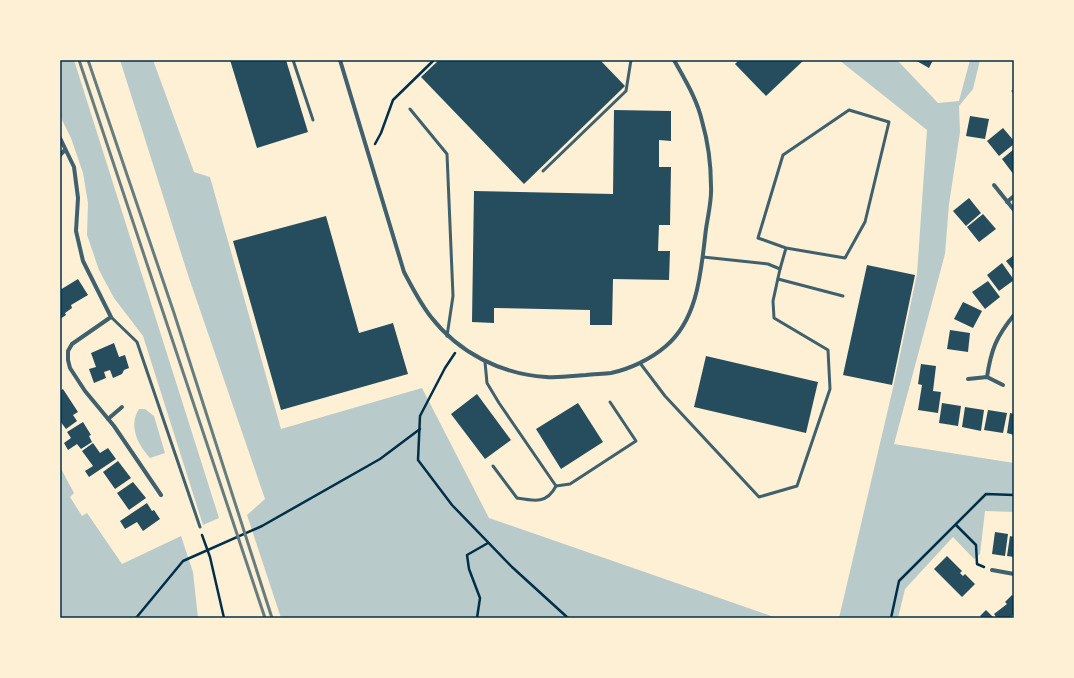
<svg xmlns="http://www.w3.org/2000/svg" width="1074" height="678" viewBox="0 0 1074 678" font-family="'Asap Condensed',sans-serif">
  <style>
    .green { fill: #b9caca }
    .building { fill: #264d5e }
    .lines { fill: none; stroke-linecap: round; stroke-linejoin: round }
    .path { stroke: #003049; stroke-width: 2.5 }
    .service { stroke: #3f606c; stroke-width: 3 }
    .minor { stroke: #3f606c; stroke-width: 4 }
    .rail { stroke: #657d81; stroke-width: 3 }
    .neatline { fill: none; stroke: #003049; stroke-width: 1.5 }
  </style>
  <rect width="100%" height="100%" fill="#fdf0d5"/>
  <g class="green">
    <polygon points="60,60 74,60 219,518 203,525 143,336 114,298 99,270 87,235 88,203 83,173 71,138 60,116"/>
    <polygon points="120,60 153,60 194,172 210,177 281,429 422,388 489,518 777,618 281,618 247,515 265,499 188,275"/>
    <polygon points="839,60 897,60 938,103 959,101 970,60 980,60 973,89 959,106 960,132 949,204 945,254 894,444 1014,463 1014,512 985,511 980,554 974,559 953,537 905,589 898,618 839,618 893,388 917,274 927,130"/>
    <path d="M139,409H145L154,416L165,453L150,458C138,445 128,426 139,409Z"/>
    <polygon points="60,467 74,493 70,497 82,516 87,513 122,564 181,536 193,572 198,618 60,618"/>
  </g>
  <g class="building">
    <polygon points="230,60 286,60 308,132 257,148"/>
    <polygon points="439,60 600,60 625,86 524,184 421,77"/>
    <polygon points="739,60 804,60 766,96 735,64"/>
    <polygon points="915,60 933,60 929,68"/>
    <polygon points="614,110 671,111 671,141 659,140 659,167 671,167 670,225 659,225 658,251 670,251 669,280 613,279 612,325 590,325 590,310 494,308 494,323 472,322 474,191 613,194"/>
    <polygon points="970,116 989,119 985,139 966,136"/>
    <polygon points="1003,128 1014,141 1014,144 999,156 987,141"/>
    <polygon points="1014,149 1014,175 1002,159"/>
    <polygon points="969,198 981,213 966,226 953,211"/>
    <polygon points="983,214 996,229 979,242 967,227"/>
    <polygon points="326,216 359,333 393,323 408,374 281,410 233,241"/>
    <polygon points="1014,255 1014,271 1006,261"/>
    <polygon points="1002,263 1014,280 999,291 987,275"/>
    <polygon points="867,265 915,275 892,385 843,375"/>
    <polygon points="78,279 88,295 71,305 72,308 65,313 66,315 60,319 60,290"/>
    <polygon points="988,281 1000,297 985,309 972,292"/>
    <polygon points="963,302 982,311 973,328 954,319"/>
    <polygon points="950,330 970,333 968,352 947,349"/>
    <polygon points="114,343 119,357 125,355 129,368 124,370 122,374 113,378 110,370 104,372 106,378 94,383 89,369 96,367 91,353"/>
    <polygon points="706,356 818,382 806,433 694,407"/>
    <polygon points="921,364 936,366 933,391 941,392 938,413 918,410 922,385 918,384"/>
    <polygon points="63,389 78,412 73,415 77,421 66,429 60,421 60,391"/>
    <polygon points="477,394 511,440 485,459 451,414"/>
    <polygon points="578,403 603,442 561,469 536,429"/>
    <polygon points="942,403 961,406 958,426 939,423"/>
    <polygon points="965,407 984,410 981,431 962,427"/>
    <polygon points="988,410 1007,413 1003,433 984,430"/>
    <polygon points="1010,413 1014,414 1014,435 1007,433"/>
    <polygon points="83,422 91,435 89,436 92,442 81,449 77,444 68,450 64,443 71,438 67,432"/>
    <polygon points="93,443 100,453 108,448 116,459 89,477 85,471 93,466 82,451"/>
    <polygon points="118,461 131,478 115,489 103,472"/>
    <polygon points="133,482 146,498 129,510 117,493"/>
    <polygon points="147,503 152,511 154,510 160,519 143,531 137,522 125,529 120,521"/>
    <polygon points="995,532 1008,534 1005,556 992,554"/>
    <polygon points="1010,536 1014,537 1014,557 1007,556"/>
    <polygon points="947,556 962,571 960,573 963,576 965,574 975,584 962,597 934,569"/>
    <polygon points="1012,595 1014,597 1014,614 1010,618 997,618 994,614 1007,604 1005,602"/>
    <polygon points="986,610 994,618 982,618 980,616"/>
  </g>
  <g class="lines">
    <g class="path">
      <polyline points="375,144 381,133 393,100 434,60"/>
      <polyline points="455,353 445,368 420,416 418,460 452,505 512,567 568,618"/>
      <polyline points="956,525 976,545 977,564 984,567"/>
      <polyline points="202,535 210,557 224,618"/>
      <polyline points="136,618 183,561 262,526 380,459 420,429"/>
      <polyline points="477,618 480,598 469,569 467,555 488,543"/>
      <polyline points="891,618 899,581 986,494 1014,495"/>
    </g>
    <g class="service">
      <polyline points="293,60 313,120"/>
      <polyline points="1013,91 1014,92"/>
      <polyline points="410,109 447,154 453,296 447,336"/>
      <polyline points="543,171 626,91 631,60"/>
      <polyline points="780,269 786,248 845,258 865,222 889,122 849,110 783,155 758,238 786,248"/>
      <polyline points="778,279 843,296"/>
      <polyline points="111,317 137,342 200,527"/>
      <path d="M485,362L487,383L499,403L556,486C547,504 534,501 517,498L493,466"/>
      <polyline points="640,363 665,396 759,497 797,486 830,389 828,350 774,318 773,301 780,269 768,264 703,257"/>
      <polyline points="556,486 570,484 636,441 610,402"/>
    </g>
    <g class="minor">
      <path d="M340,60L404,272C412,287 420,303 431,317C459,353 501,374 546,377C559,378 573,376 586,375C594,374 603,374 611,373C630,369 651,359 666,346C699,318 701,269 706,229C708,215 712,200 711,186C711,164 708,142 702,121C697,99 685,80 674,60"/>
      <polyline points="60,138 74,167 78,198 76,231 83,261 111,317 72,344 68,351 68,360 70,368 85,391 114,426 161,495"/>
      <polyline points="60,155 65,150"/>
      <polyline points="994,185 1014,210"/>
      <polyline points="1007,202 1014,196"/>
      <path d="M987,377C991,350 996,337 1014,315"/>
      <polyline points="968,379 987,377 1003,385"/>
      <polyline points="108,419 122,407"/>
      <polyline points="992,570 1014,574"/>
    </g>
    <g class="rail">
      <polyline points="79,60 265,618"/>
      <polyline points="88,60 174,313 272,618"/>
    </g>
  </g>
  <rect width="1074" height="678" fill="none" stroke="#fdf0d5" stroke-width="122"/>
  <rect x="61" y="61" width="952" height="556" class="neatline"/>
</svg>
